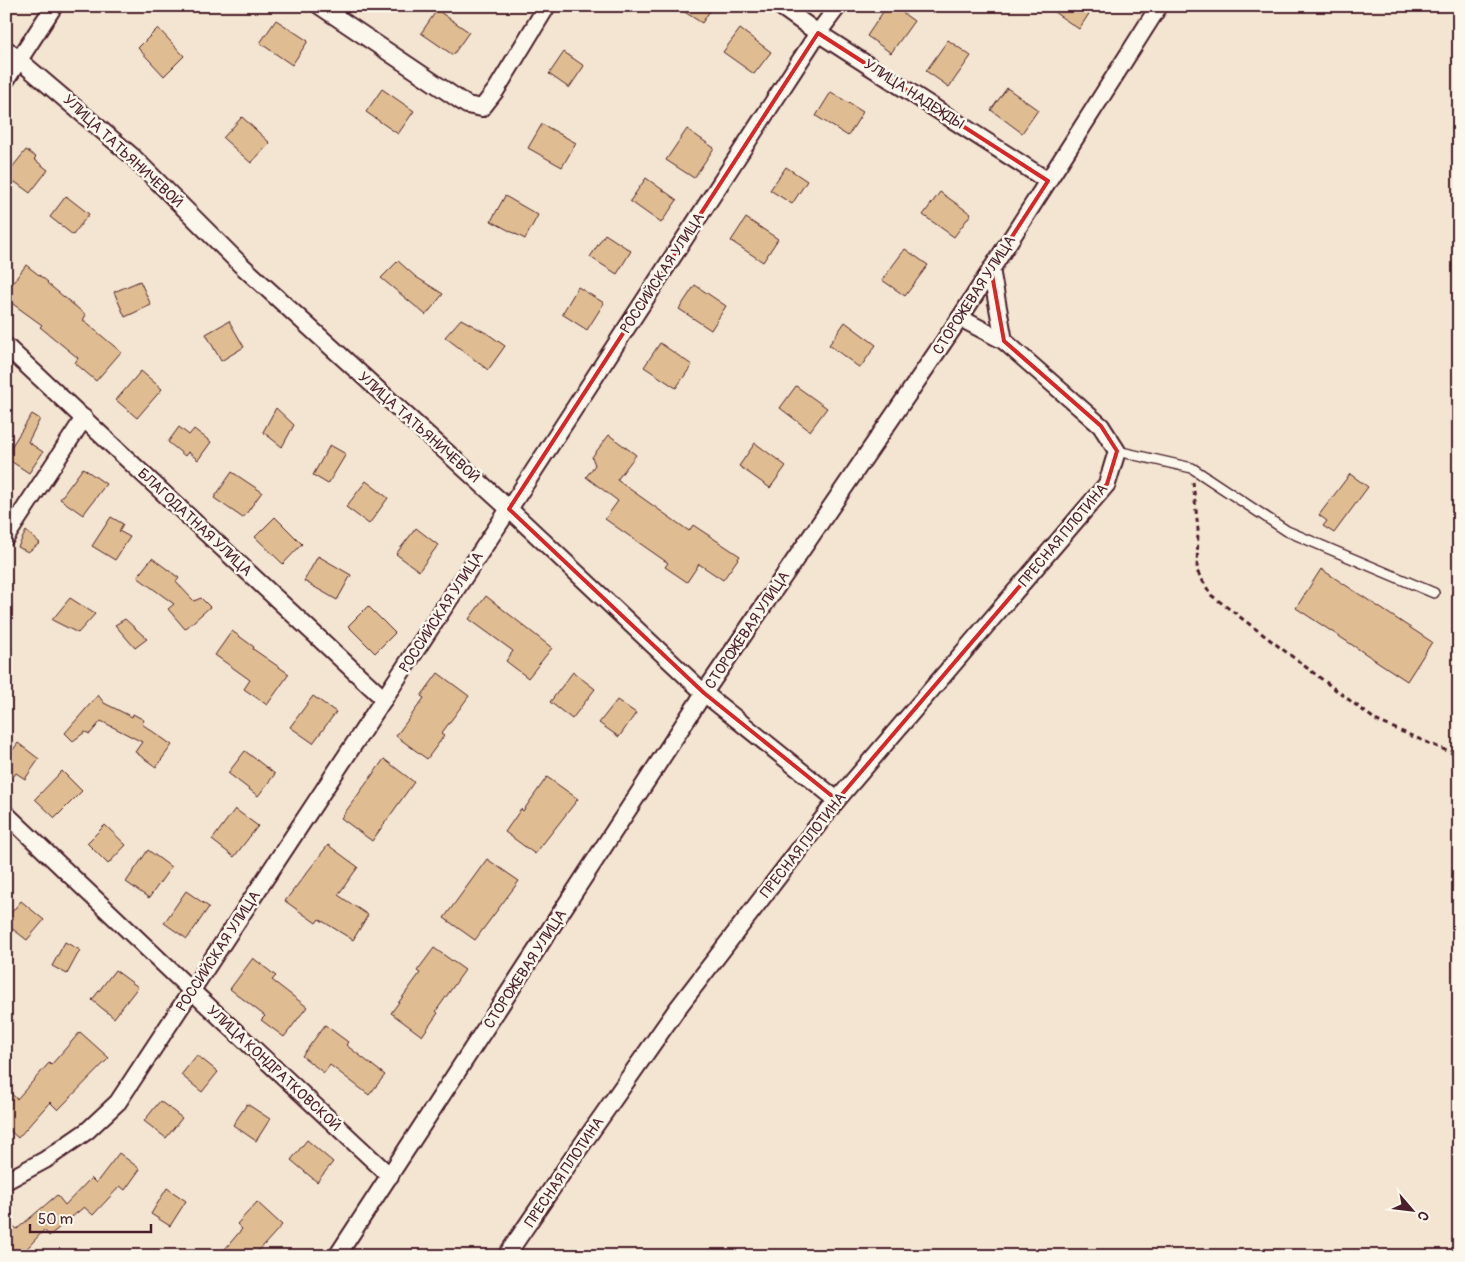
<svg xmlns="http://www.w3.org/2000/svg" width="1465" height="1262" viewBox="0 0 1465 1262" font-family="Pangolin,sans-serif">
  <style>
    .building { fill: #dfbc91; stroke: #4a1f2b }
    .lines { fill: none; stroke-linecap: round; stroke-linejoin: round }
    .service-casing { stroke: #4a1f2b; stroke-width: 12 }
    .minor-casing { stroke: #4a1f2b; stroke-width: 20 }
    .path { stroke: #4a1f2b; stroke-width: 3; stroke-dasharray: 5 4; stroke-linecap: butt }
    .service { stroke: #fbf7ec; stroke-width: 9 }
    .minor { stroke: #fbf7ec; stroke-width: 16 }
    .marked { fill: none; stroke: #d62828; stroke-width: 4; stroke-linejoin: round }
    .labels { text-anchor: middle; stroke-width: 5; stroke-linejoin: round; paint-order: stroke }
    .street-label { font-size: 15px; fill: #4a1f2b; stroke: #fbf7ec }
  </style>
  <rect width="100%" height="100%" fill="#f3e5d1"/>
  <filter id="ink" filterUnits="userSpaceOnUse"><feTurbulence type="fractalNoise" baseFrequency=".02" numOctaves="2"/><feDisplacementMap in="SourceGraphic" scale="10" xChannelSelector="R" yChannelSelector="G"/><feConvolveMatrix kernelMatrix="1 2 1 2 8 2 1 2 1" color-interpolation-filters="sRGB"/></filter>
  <g filter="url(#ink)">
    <g class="building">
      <polygon points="675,6 713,6 702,23"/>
      <polygon points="887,6 893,6 914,21 891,53 867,36"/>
      <polygon points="1045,6 1094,6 1079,29"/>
      <polygon points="437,10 469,32 453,55 421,33"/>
      <polygon points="276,20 308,41 292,65 260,43"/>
      <polygon points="158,28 184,56 164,76 138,48"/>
      <polygon points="740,29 771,52 754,74 723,52"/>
      <polygon points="948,40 971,56 949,87 926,71"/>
      <polygon points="564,52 584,66 569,88 549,74"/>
      <polygon points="1007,88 1038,110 1022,133 991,110"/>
      <polygon points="382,89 414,111 398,134 366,112"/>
      <polygon points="831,92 863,112 848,136 816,116"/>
      <polygon points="242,117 270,143 251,163 223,138"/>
      <polygon points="542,124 576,143 562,167 528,148"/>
      <polygon points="687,129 714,148 694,178 666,160"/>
      <polygon points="26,150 36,157 34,159 48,170 30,193 15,182 11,186 6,182 6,175"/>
      <polygon points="786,167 807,181 792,204 770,190"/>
      <polygon points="646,178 677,200 661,223 630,201"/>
      <polygon points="940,192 971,214 954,237 923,215"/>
      <polygon points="66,196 89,214 73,235 50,217"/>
      <polygon points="505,196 538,215 525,239 491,221"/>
      <polygon points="746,218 778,239 763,262 731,241"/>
      <polygon points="605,234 631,251 617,274 590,257"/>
      <polygon points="905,249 928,265 905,296 882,280"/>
      <polygon points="398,261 416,277 443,294 426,315 381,278"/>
      <polygon points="26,265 48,282 47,283 86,315 83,320 121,352 96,381 75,363 78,358 40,327 42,325 6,299 6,292"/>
      <polygon points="140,281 151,305 125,317 114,292"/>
      <polygon points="695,285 726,306 711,330 679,309"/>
      <polygon points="578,287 604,303 587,330 562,314"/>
      <polygon points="461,319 488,334 505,346 488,370 445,337"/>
      <polygon points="229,321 244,347 221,361 206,334"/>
      <polygon points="845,322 876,345 860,368 829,345"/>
      <polygon points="660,343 692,365 676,388 644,367"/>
      <polygon points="141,371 162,389 137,418 116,400"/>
      <polygon points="796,386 827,408 810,431 780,408"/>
      <polygon points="276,408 294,425 282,447 263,432"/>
      <polygon points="32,414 40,419 28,442 43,452 29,473 6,458 6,455"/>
      <polygon points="179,427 189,435 194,429 211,442 198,460 188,452 185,456 168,442"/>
      <polygon points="609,435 636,455 617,480 689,531 693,525 740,556 723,580 699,564 687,582 665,567 668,563 605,519 618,501 586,477 595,465 592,457"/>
      <polygon points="755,443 786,466 770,488 739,466"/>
      <polygon points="330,445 346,454 328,484 313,475"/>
      <polygon points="83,468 106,484 83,515 60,499"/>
      <polygon points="232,472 262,492 243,518 214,498"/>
      <polygon points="1350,474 1368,487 1334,533 1323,526 1327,521 1319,515"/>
      <polygon points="366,481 388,498 369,524 346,507"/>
      <polygon points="111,517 123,524 119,531 130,537 115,560 92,546"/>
      <polygon points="275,517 302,544 283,564 255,537"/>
      <polygon points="416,528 438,545 419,571 396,554"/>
      <polygon points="26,531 40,543 28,552 18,547"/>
      <polygon points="318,556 351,575 337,600 304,581"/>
      <polygon points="152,558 179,578 176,582 194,601 201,598 210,607 185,629 168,609 174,604 137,577"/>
      <polygon points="1321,569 1432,642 1407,681 1296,608"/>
      <polygon points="486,596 552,648 528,678 506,661 513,651 469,619"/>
      <polygon points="70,598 95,614 78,633 52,620"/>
      <polygon points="368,606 395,633 375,653 348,626"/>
      <polygon points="125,619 147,639 135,648 115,625"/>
      <polygon points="232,631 254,647 253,649 289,674 267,705 244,689 250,680 215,655"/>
      <polygon points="573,672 595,689 572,719 550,702"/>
      <polygon points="438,673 469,696 441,734 444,736 427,759 396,736 424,698 421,696"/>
      <polygon points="98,695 104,703 132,717 133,714 144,720 142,724 172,745 156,767 135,752 142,742 101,721 90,734 85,732 73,741 65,733"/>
      <polygon points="313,696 336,712 313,743 290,727"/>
      <polygon points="617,700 636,713 619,737 599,723"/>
      <polygon points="18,743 39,759 25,779 16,773 14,776 6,770 6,759"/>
      <polygon points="245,751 275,774 258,796 228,773"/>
      <polygon points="384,759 414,782 372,841 341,818"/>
      <polygon points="62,771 82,791 55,818 35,799"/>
      <polygon points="547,777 578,799 535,854 505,832 521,809 523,811"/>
      <polygon points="235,809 258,826 234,857 212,840"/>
      <polygon points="105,825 126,845 108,864 87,843"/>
      <polygon points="328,845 358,867 338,895 368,915 353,940 319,919 316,923 285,901"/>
      <polygon points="148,850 171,867 149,898 126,882"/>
      <polygon points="487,859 519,881 475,940 444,918"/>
      <polygon points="186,891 209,907 187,939 164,923"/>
      <polygon points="21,901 44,920 27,940 6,924 6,919"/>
      <polygon points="65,942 80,950 67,974 52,966"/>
      <polygon points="434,948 465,970 436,1011 438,1013 422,1036 391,1013 420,973 417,971"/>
      <polygon points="253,958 276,976 272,980 307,1007 284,1037 261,1020 265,1016 230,989"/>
      <polygon points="115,970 138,987 114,1018 92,1000"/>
      <polygon points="325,1025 348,1042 346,1045 385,1075 369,1095 330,1065 324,1073 302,1056"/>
      <polygon points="80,1032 109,1058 58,1110 50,1102 18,1138 6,1127 6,1089 17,1099 49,1063 51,1065"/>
      <polygon points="197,1055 218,1072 202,1092 181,1075"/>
      <polygon points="160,1101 182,1118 166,1138 144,1121"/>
      <polygon points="247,1104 270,1119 256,1141 233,1125"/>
      <polygon points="307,1140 333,1162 317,1182 291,1160"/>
      <polygon points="119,1153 140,1169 125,1190 120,1186 93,1215 84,1207 49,1236 44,1230 20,1256 6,1256 6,1220 17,1229 57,1195 65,1205 91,1178 96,1183"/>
      <polygon points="167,1188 186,1201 170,1226 151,1214"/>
      <polygon points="257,1202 282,1225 254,1256 219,1256 242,1229 237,1224"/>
    </g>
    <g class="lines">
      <defs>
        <polyline id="service" points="1117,451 1192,468 1287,531 1434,593"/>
        <g id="minor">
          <polyline points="320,6 467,105 482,108 496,90 547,6"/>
          <polyline points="780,6 818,33 1048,181"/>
          <polyline points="6,49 132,156 240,264 509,509 704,693 837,800"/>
          <polyline points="6,80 54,6"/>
          <polyline points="991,269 1004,341"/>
          <polyline points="6,346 384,699"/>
          <polyline points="6,537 84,418"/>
          <polyline points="6,814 192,991 390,1176"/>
          <polyline points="6,1181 45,1160 87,1131 118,1102 509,509 818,33 838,6"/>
          <polyline points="337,1256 704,693 960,318 1048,181 1159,6"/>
          <polyline points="506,1256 574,1156 677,1009 837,800 1107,484 1117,451 1101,426 1004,341 960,318"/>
        </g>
      </defs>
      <use href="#service" class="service-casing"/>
      <use href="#minor" class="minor-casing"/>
      <polyline class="path" points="1193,482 1198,529 1197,571 1211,595 1377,721 1459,756"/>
      <use href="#service" class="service"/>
      <use href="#minor" class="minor"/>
    </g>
  </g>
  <path class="marked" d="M818,33L1048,181L991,269L1004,341L1101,426L1117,451L1107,484L837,800L704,693L509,509Z"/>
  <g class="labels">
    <g class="street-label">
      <text transform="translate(914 94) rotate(33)" y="5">УЛИЦА НАДЕЖДЫ</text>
      <text transform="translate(123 151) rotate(43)" y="5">УЛИЦА ТАТЬЯНИЧЕВОЙ</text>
      <text transform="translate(662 273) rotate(-57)" y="5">РОССИЙСКАЯ УЛИЦА</text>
      <text transform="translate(974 295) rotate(-57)" y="5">СТОРОЖЕВАЯ УЛИЦА</text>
      <text transform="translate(419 427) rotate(42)" y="5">УЛИЦА ТАТЬЯНИЧЕВОЙ</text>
      <text transform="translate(195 522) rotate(43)" y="5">БЛАГОДАТНАЯ УЛИЦА</text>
      <text transform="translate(1063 535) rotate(-50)" y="5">ПРЕСНАЯ ПЛОТИНА</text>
      <text transform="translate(441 612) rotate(-57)" y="5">РОССИЙСКАЯ УЛИЦА</text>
      <text transform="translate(747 630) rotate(-56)" y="5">СТОРОЖЕВАЯ УЛИЦА</text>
      <text transform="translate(803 845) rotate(-52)" y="5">ПРЕСНАЯ ПЛОТИНА</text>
      <text transform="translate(218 951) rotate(-57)" y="5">РОССИЙСКАЯ УЛИЦА</text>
      <text transform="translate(525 969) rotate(-57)" y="5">СТОРОЖЕВАЯ УЛИЦА</text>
      <text transform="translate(274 1068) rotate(43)" y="5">УЛИЦА КОНДРАТКОВСКОЙ</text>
      <text transform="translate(564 1172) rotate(-56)" y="5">ПРЕСНАЯ ПЛОТИНА</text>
    </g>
  </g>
  <rect width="1465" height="1262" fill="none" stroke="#fbf7ec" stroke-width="25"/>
  <rect x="12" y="12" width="1440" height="1237" fill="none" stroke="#4a1f2b" stroke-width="2" filter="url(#ink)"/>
  <g transform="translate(1412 1210) rotate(118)" stroke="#fbf7ec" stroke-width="4" paint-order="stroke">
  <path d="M0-4L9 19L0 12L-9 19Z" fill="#4a1f2b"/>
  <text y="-8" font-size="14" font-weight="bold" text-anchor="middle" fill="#4a1f2b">С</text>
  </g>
  <path d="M30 1224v8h121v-8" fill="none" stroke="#4a1f2b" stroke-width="2.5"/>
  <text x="38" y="1224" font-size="15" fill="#4a1f2b" stroke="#fbf7ec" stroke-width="4" paint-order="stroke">50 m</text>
</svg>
